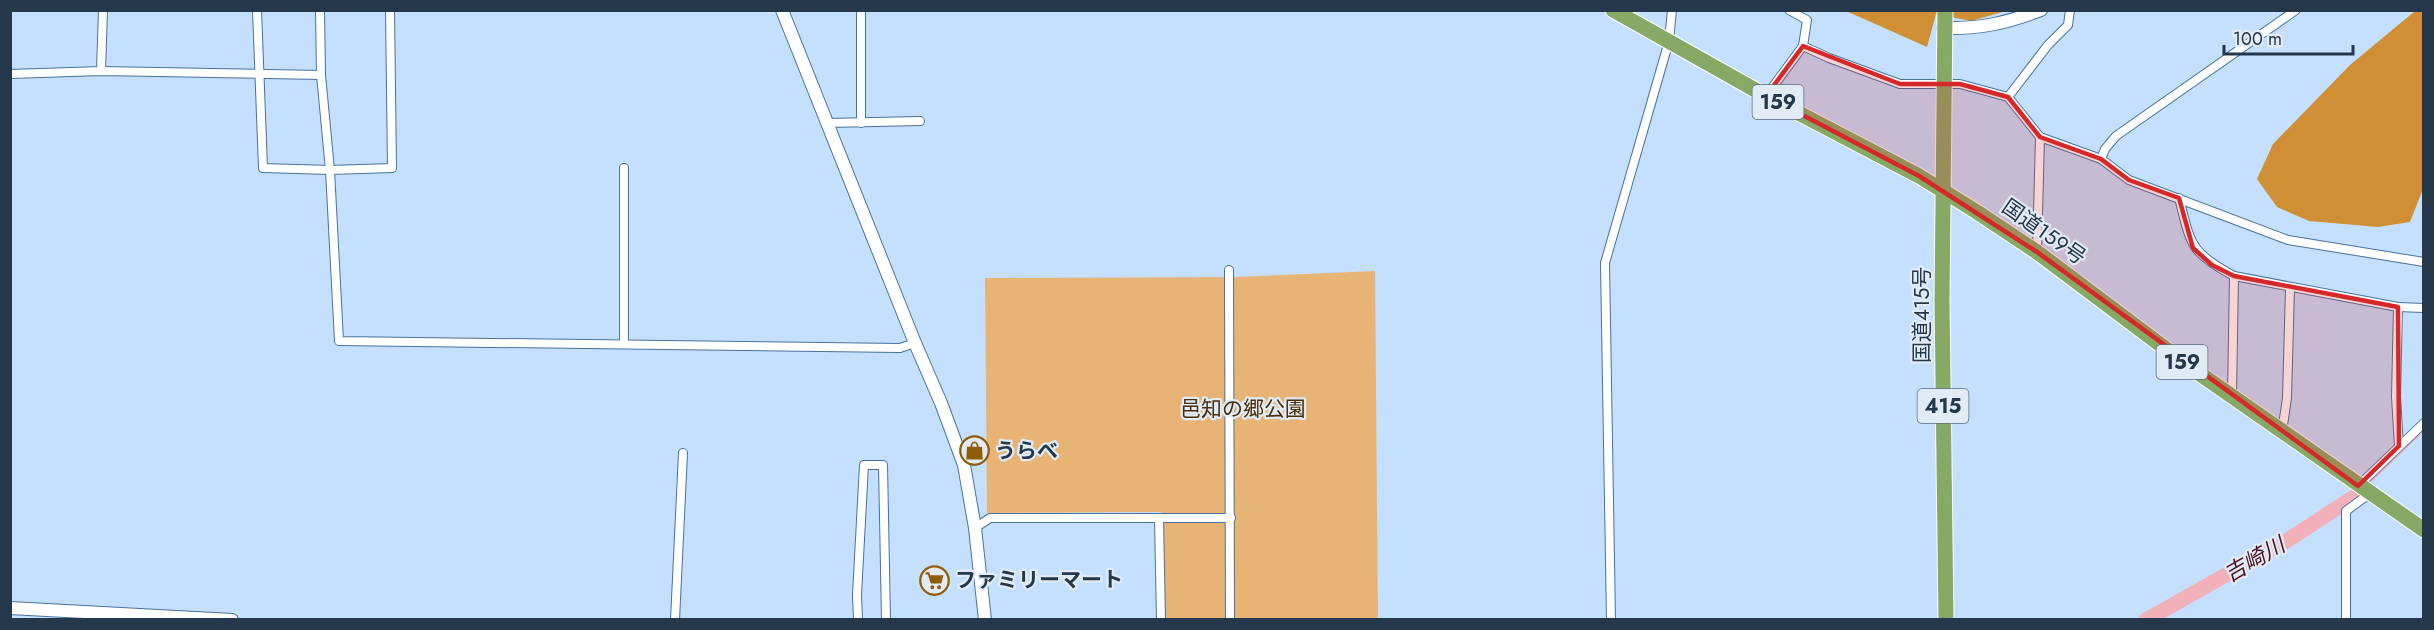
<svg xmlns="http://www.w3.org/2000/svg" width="2434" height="630" viewBox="0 0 2434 630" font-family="Jost,'Noto Sans JP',sans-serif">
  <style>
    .green { fill: #e8b475 }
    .forest { fill: #d08f34 }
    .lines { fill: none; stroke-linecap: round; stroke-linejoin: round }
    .stream { stroke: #f2b0b8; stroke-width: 2 }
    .river { stroke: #f2b0b8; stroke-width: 15 }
    .street-casing { stroke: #47729f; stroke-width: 10 }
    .secondary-casing { stroke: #47729f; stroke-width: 14 }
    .highway-casing { stroke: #fff; stroke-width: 17 }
    .street { stroke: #fff; stroke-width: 8 }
    .secondary { stroke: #fff; stroke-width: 12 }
    .highway { stroke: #86a966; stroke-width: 15 }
    .marked { fill: #d62828; fill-opacity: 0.2; stroke: #d62828; stroke-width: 4.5; stroke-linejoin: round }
    .labels { text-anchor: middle; stroke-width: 4.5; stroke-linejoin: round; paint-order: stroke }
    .shield { fill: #e1ebf5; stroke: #5d6d7e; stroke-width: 1.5 }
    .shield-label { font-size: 20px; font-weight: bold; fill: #25374b }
    .street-label { font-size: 21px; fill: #25374b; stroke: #e1ebf5 }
    .park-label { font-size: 21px; fill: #4a2f09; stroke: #e1ebf5 }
    .poi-label { font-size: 21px; font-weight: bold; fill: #25374b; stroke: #e1ebf5; text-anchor: start }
    .water-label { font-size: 22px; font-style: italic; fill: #511020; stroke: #e1ebf5 }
  </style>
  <rect width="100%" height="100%" fill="#c4e0fe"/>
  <polygon class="green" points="1375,271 1378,619 1164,619 1161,512 987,513 985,278 1236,277"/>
  <g class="forest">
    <polygon points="1846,11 2006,11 1971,21 1936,14 1927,47"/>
    <polygon points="2415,11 2424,11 2423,189 2410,222 2378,227 2309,221 2277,207 2257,179 2273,144 2350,65"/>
  </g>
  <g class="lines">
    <polyline class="stream" points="2371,481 2424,430"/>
    <polyline class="river" points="2146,620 2288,540 2360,493"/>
    <defs>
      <g id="street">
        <polyline points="257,10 263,168 330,170 392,168 390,10"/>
        <polyline points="320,10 321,75 330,170 339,341 900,348 915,343"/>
        <polyline points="1789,10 1807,20 1803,46 1829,58 1900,84 1960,84 2008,97 2040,137 2101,159 2129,180 2288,240 2424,262"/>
        <polyline points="101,71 103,10"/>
        <polyline points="10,74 101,71 321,75"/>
        <polyline points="1766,96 1803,46"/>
        <polyline points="2008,97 2048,45 2068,25 2070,10"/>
        <polyline points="827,123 920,121"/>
        <polyline points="861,123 861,10"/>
        <polyline points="2101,159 2105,149 2116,136 2296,10"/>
        <polyline points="624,168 624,344"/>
        <path d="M2179,198C2191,244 2189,252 2234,276L2232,396"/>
        <polyline points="2037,252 2040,137"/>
        <polyline points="1229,270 1230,620"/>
        <polyline points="2234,276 2398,307 2396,397 2399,446"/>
        <polyline points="2398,307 2424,308"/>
        <polyline points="2282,432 2287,398 2290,288"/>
        <polyline points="2358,486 2424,423"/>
        <polyline points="1159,519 1161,620"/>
        <polyline points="975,528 990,518 1231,518"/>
        <polyline points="675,620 683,453"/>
        <polyline points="858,620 857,595 864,465 883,465 886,620"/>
        <polyline points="1611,620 1605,263 1669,41 1672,10"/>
        <polyline points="2346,620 2346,511 2369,494"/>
      </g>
      <g id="secondary">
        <polyline points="782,10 915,343 941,403 964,465 975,528 985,620"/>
        <path d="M1943,28C1981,29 2006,23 2041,10"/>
        <polyline points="10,608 232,620"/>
      </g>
      <g id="highway">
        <polyline points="1613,10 1766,96 1919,176 1977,212 2037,252 2190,367 2424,530"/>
        <polyline points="1945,10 1942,301 1946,620"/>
      </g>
    </defs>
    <use href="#street" class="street-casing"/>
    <use href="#secondary" class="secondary-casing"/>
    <use href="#highway" class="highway-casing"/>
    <use href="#street" class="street"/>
    <use href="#secondary" class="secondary"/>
    <use href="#highway" class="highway"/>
  </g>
  <path class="marked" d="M1803,46L1900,84H1960L2008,97L2040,137L2101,159L2129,180L2179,198L2193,248L2212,265L2234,276L2398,307L2399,446L2358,486L2037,252L1919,176L1766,96Z"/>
  <defs>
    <symbol id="shop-ring" viewBox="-11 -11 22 22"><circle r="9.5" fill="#e1ebf5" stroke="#8f5c0a" stroke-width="1.5"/><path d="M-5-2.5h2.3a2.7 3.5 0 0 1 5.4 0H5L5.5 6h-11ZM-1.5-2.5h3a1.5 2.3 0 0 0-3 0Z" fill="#8f5c0a"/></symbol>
    <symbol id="supermarket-ring" viewBox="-11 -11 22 22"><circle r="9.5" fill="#e1ebf5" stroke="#8f5c0a" stroke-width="1.5"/><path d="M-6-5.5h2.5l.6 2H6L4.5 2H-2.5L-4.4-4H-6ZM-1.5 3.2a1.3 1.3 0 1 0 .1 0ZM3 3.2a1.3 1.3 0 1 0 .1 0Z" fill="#8f5c0a"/></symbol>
  </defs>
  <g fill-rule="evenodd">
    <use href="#shop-ring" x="958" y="434" width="33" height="33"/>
    <use href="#supermarket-ring" x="918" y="564" width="33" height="33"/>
  </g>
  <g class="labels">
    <g class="shield">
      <rect x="1752.5" y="85" width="51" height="34" rx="4.5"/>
      <rect x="2156.5" y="345" width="51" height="34" rx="4.5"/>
      <rect x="1917.5" y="389" width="51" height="34" rx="4.5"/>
    </g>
    <g class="shield-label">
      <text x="1778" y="109">159</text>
      <text x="2182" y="369">159</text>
      <text x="1943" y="413">415</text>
    </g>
    <g class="street-label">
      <text transform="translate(2044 232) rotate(35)" y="7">国道159号</text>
      <text transform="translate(1922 315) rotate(-90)" y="7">国道415号</text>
    </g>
    <g class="park-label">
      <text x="1243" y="416">邑知の郷公園</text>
    </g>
    <g class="poi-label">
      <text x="995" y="458">うらべ</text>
      <text x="955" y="587">ファミリーマート</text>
    </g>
    <g class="water-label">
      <text transform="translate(2254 559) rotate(-30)" y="8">吉崎川</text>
    </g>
  </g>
  <rect width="2434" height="630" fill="none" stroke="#25374b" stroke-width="24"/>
  <path d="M2224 45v9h129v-9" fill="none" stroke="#25374b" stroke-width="3"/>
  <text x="2233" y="45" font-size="18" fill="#25374b" stroke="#e1ebf5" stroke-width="4.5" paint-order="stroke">100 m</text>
</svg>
